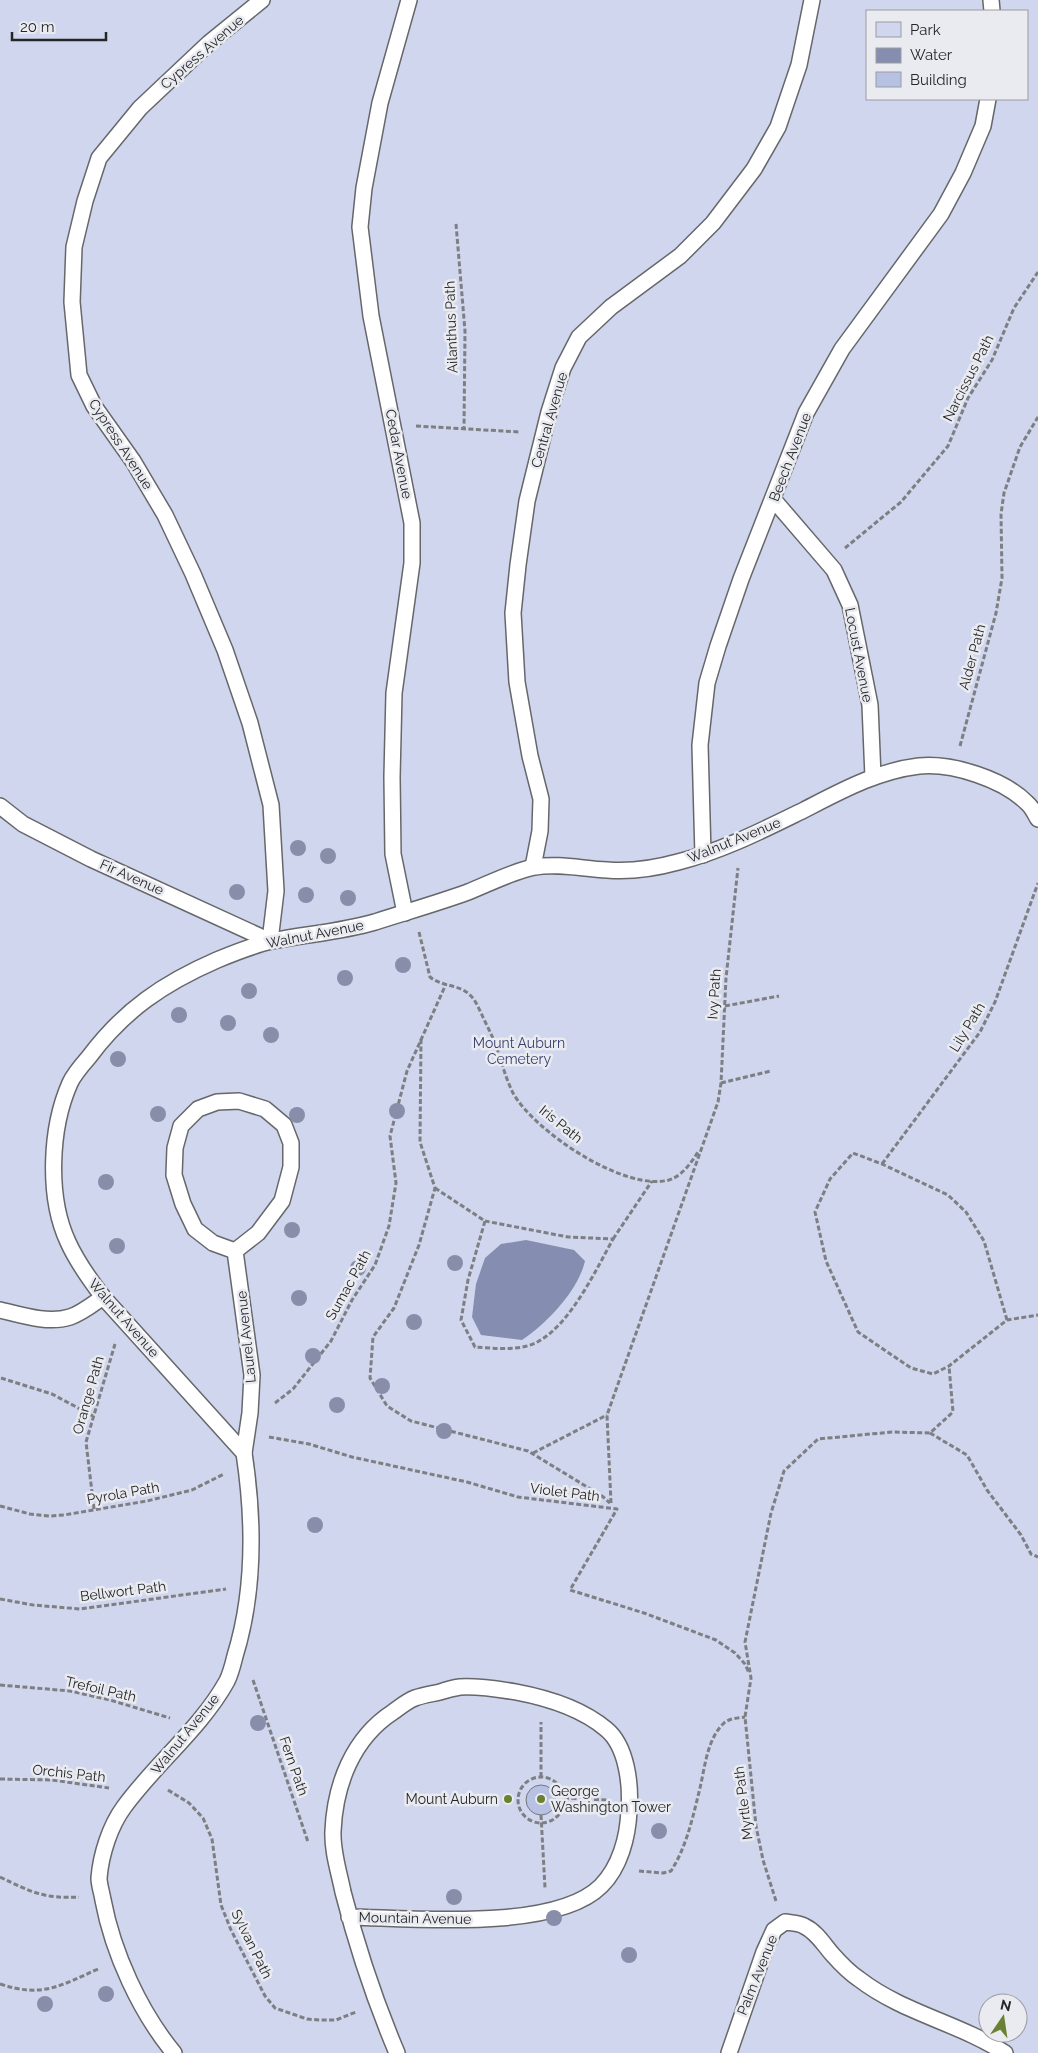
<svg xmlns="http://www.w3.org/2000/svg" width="1038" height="2053" viewBox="0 0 1038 2053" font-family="Raleway,sans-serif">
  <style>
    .green { fill: #cfd6ed; fill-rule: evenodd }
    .water { fill: #858eb0 }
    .building { fill: #b7c1e4; stroke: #76777b }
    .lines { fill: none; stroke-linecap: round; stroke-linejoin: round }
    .service-casing { stroke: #66676b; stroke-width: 18 }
    .path { stroke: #7e7f83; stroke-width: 3; stroke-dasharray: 5 2.5; stroke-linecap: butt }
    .service { stroke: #fff; stroke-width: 15 }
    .tree { fill: #888ea9 }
    .poi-dot { fill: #6a8032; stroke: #eaebf0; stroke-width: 2 }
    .labels { text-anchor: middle; stroke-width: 5; stroke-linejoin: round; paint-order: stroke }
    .street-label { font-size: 14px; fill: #252628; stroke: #eaebf0 }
    .park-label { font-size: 14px; fill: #37416f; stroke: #eaebf0 }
    .poi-label { font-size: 14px; fill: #252628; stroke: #eaebf0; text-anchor: start }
  </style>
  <rect width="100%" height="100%" fill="#eaebf0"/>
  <path class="green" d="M0,0H1038V2053H0ZM867,11H1027V99H867ZM988,2003H1018V2033H988Z"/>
  <path class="water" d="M526,1240L574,1250L585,1261C578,1291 547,1323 522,1340L481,1335L472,1317L476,1284L485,1258L501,1244Z"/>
  <circle class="building" cx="541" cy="1800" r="15"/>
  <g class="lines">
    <defs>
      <g id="service">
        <polyline points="262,0 209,43 140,108 99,158 85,201 74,247 72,302 79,375 94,406 133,461 165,515 193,574 225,650 250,723 271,805 276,891 270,941"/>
        <polyline points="991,0 992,11"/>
        <polyline points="773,499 834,570 850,605 870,705 873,777"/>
        <polyline points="0,806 23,824 91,859 270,941"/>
        <polyline points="703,855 700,745 707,683 718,646 741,579 806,413 842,349 941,214 963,173 983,126 988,99"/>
        <polyline points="533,867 540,831 541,799 530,756 517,682 513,613 518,565 527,501 549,412 563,368 579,337 611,307 680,256 713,223 754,169 778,127 799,65 812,0"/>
        <polyline points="405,913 393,854 392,777 394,693 412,563 412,523 371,316 360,227 364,188 380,103 409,0"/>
        <polyline points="235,1251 213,1243 195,1229 183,1204 174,1175 175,1148 181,1126 198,1109 217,1102 239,1101 265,1109 284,1125 291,1143 291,1167 282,1201 258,1233 235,1251 252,1375 250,1413 244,1453"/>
        <path d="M0,1310C21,1315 48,1324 70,1317C82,1313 93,1304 103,1297"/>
        <path d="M349,1917C411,1918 555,1932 601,1886C620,1867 628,1837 629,1810C631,1785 627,1746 606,1729C581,1708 548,1698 516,1692C498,1689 478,1686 460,1687C453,1688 446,1690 440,1692C431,1694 423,1695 415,1698C407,1701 400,1707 393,1712C353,1738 335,1784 333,1831C332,1851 339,1872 343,1892C357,1947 375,2001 397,2053"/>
        <path d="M174,2053C140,2012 113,1953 103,1900C102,1893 99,1885 99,1878C101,1854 110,1826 124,1807C156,1763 201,1728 227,1681C231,1673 233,1664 235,1656C255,1591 254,1519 244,1453L103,1297C90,1280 77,1262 68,1242C47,1197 50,1128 70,1083C74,1074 82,1065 89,1057C124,1010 164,983 217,960C234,953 254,945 272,941C307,934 341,932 375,922C406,912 438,903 468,892C486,885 518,869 535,867C558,863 583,869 607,870C629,872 656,868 678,862C722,851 763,830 804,810C841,791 877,771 919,766C953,763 1003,779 1027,803C1032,807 1035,814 1038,819"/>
        <path d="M729,2053L764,1952L774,1930L785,1922C791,1923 799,1923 804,1926C817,1932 824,1945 833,1955C841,1964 850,1973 859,1979C903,2013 959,2023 1005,2053"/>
      </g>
    </defs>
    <use href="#service" class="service-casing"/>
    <g class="path">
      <polyline points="456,224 465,331 464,429"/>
      <polyline points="416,426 520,432"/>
      <polyline points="845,548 901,502 948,446 968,398 992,360 1014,308 1038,272"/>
      <polyline points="960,746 996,613 1002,578 1001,514 1004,493 1020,447 1038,417"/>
      <path d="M419,932L430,977C442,987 460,984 471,996C476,1001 479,1009 482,1015C486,1024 491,1033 495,1043C501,1059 505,1077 513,1093C534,1131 624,1192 669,1180C682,1176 691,1163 698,1152"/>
      <polyline points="725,1006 779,996"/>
      <polyline points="421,1039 420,1142 435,1188 419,1245 394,1308 373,1337 370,1378 387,1406 411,1421 528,1451 602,1496 610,1503"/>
      <polyline points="721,1083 771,1071"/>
      <polyline points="882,1164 980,1032 995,1002 1038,883"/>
      <path d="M435,1188L485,1221L468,1280L461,1320L475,1347C495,1348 521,1352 539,1341C571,1323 596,1270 613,1239L568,1237L485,1221"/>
      <polyline points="613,1239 652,1181"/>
      <polyline points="1007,1320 984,1241 966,1212 948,1195 882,1164 853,1153 830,1179 815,1212 826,1261 858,1332 911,1368 933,1374 949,1366 1007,1320 1038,1315"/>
      <polyline points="1,1378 52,1394 93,1416"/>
      <polyline points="275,1403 293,1389 331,1341 352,1300 375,1265 389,1226 396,1183 390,1136 407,1071 446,984"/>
      <polyline points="930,1433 967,1455 987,1490 1021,1535 1031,1554 1038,1557"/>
      <polyline points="269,1437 309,1444 352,1457 467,1482 518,1497 617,1509 570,1590 644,1613 716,1640 735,1653 745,1664 749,1673"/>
      <polyline points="533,1453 607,1415"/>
      <polyline points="611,1503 607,1415 718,1102 721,1083 726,978 738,868"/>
      <polyline points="0,1506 30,1514 50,1516 64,1515 147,1501 192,1490 224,1474"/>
      <polyline points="94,1509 86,1442 115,1344"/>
      <polyline points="0,1599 33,1605 80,1609 226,1589"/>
      <polyline points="253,1680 308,1842"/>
      <polyline points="0,1685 70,1691 110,1700 170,1718"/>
      <polyline points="541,1777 541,1722"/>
      <circle cx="541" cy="1800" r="23"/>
      <polyline points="0,1779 52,1780 109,1788"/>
      <polyline points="168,1790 189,1803 203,1818 212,1839 221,1905 231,1930 265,1996 275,2008 307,2019 319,2020 336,2020 356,2012"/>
      <polyline points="564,1798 607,1800"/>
      <polyline points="541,1815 545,1888"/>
      <path d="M639,1871L663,1873L671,1871C687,1846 693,1816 700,1788C705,1767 707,1739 724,1723C730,1718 738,1718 745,1717"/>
      <path d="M0,1877C31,1892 44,1899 79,1897"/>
      <polyline points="776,1901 763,1860 756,1826 745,1717 751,1678 745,1642 771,1513 784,1471 818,1439 892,1432 930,1433 953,1412 949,1366"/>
      <path d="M0,1984C42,1998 60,1986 98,1969"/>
    </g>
    <use href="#service" class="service"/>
  </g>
  <g class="tree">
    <circle cx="298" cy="848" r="8"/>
    <circle cx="328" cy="856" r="8"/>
    <circle cx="237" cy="892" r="8"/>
    <circle cx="306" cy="895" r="8"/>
    <circle cx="348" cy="898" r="8"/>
    <circle cx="403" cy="965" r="8"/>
    <circle cx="345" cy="978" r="8"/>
    <circle cx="249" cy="991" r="8"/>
    <circle cx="179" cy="1015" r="8"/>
    <circle cx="228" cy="1023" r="8"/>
    <circle cx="271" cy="1035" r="8"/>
    <circle cx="118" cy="1059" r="8"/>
    <circle cx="397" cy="1111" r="8"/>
    <circle cx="158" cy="1114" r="8"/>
    <circle cx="297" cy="1115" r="8"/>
    <circle cx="106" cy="1182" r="8"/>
    <circle cx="292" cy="1230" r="8"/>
    <circle cx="117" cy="1246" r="8"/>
    <circle cx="455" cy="1263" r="8"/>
    <circle cx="358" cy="1268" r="8"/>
    <circle cx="299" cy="1298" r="8"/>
    <circle cx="414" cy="1322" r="8"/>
    <circle cx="313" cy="1356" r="8"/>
    <circle cx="382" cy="1386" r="8"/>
    <circle cx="337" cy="1405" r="8"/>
    <circle cx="444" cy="1431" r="8"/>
    <circle cx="315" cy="1525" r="8"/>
    <circle cx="258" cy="1723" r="8"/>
    <circle cx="659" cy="1831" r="8"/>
    <circle cx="454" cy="1897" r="8"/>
    <circle cx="554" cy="1918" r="8"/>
    <circle cx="629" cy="1955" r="8"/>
    <circle cx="106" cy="1994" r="8"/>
    <circle cx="45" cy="2004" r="8"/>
  </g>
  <g class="poi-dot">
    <circle cx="508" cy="1799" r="5"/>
    <circle cx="541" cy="1799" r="5"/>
  </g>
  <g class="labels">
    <g class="street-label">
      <text transform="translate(202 52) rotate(-41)" y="5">Cypress Avenue</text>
      <text transform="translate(451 327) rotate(-92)" y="5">Ailanthus Path</text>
      <text transform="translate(968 378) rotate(-63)" y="5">Narcissus Path</text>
      <text transform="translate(549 420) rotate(-74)" y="5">Central Avenue</text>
      <text transform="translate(121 444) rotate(57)" y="5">Cypress Avenue</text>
      <text transform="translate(399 454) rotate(79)" y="5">Cedar Avenue</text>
      <text transform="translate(790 457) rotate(-69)" y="5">Beech Avenue</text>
      <text transform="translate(859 655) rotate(79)" y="5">Locust Avenue</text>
      <text transform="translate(972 657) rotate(-75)" y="5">Alder Path</text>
      <text transform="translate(734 840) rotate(-22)" y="5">Walnut Avenue</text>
      <text transform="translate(132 877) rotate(24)" y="5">Fir Avenue</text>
      <text transform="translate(315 934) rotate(-11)" y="5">Walnut Avenue</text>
      <text transform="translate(714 994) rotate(-86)" y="5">Ivy Path</text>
      <text transform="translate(967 1027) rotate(-59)" y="5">Lily Path</text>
      <text transform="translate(561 1124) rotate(39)" y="5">Iris Path</text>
      <text transform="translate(348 1285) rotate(-61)" y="5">Sumac Path</text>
      <text transform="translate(124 1318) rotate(49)" y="5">Walnut Avenue</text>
      <text transform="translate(246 1337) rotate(-96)" y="5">Laurel Avenue</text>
      <text transform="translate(88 1395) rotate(-74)" y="5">Orange Path</text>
      <text transform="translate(565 1492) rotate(7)" y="5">Violet Path</text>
      <text transform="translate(123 1493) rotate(-10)" y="5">Pyrola Path</text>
      <text transform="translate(123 1591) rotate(-7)" y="5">Bellwort Path</text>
      <text transform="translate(101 1689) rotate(13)" y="5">Trefoil Path</text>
      <text transform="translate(185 1734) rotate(-51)" y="5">Walnut Avenue</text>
      <text transform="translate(294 1766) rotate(71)" y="5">Fern Path</text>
      <text transform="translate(69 1773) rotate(6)" y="5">Orchis Path</text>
      <text transform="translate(743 1803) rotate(-97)" y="5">Myrtle Path</text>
      <text transform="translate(415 1918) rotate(1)" y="5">Mountain Avenue</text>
      <text transform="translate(252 1944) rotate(64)" y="5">Sylvan Path</text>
      <text transform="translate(757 1975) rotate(-68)" y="5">Palm Avenue</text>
    </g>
    <g class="park-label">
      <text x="519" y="1048">Mount Auburn<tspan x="519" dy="16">Cemetery</tspan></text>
    </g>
    <g class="poi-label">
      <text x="551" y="1796">George<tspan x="551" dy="16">Washington Tower</tspan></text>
      <text x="498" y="1804" text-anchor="end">Mount Auburn</text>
    </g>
  </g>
  <rect x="866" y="10" width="162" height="90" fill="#eaebf0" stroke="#9b9ca0"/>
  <rect x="876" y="22" width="25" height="15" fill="#cfd6ed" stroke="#9b9ca0"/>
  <text x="910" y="35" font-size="15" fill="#252628">Park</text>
  <rect x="876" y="48" width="25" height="15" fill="#858eb0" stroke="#9b9ca0"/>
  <text x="910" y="60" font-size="15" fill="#252628">Water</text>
  <rect x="876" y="72" width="25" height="15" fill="#b7c1e4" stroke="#9b9ca0"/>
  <text x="910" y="85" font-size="15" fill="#252628">Building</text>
  <g transform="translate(1003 2018) rotate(13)"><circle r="24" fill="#eaebf0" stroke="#9b9ca0"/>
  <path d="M0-4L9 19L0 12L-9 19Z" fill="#6a8032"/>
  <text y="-8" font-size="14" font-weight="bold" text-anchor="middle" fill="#252628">N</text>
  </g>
  <path d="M12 32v8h94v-8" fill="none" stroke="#252628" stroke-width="2.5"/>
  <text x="20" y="32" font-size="15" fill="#252628" stroke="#eaebf0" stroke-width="4" paint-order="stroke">20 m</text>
</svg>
